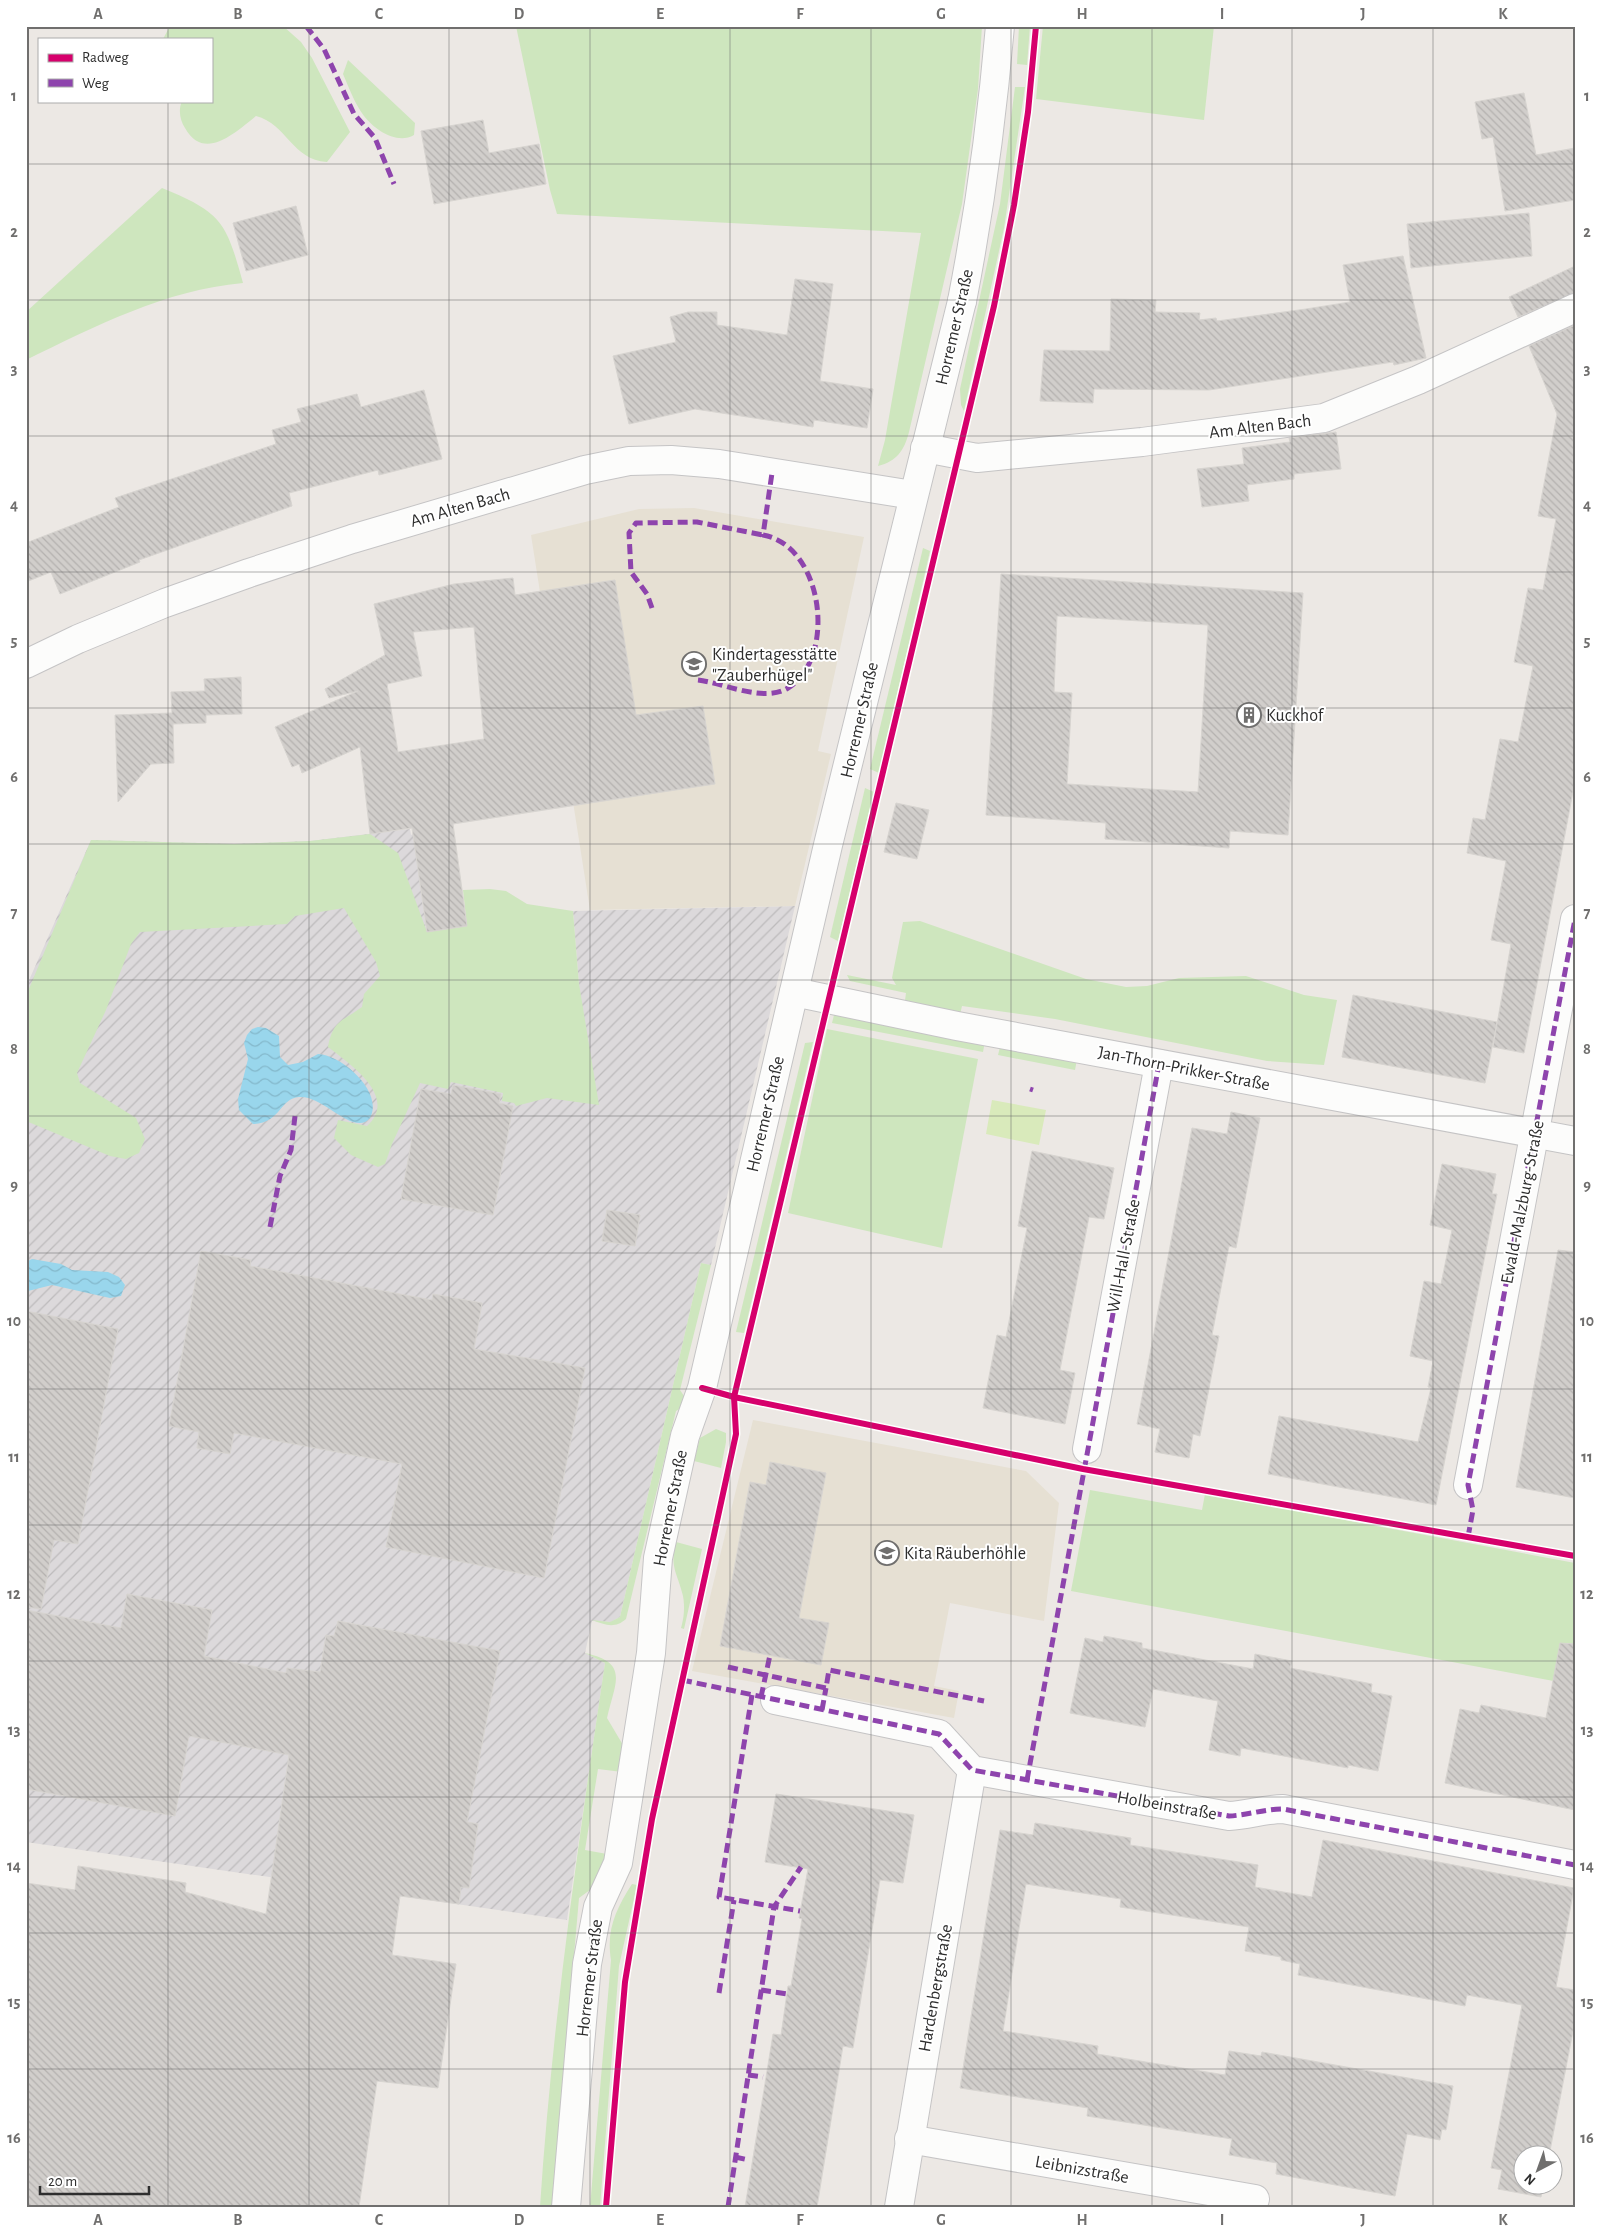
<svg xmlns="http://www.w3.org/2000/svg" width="1601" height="2233" viewBox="0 0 1601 2233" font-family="'Alegreya Sans',sans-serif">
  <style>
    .industrial { fill: url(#industrial-furrows) }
    .education { fill: #e6e0d3 }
    .grass { fill: #cee6be }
    .pitch { fill: #d9eabb }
    .water { fill: url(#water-waves) }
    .building { fill: url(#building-back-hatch); stroke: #d7d4d0; fill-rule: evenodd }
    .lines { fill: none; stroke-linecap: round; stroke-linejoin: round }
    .minor-casing { stroke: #c5c4c5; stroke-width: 30 }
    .secondary-casing { stroke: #c5c4c5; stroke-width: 30 }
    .minor { stroke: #fcfcfb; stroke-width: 28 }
    .secondary { stroke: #fcfcfb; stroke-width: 28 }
    .quiet { stroke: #8e44ad; stroke-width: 5; stroke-dasharray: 10 5; stroke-linecap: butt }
    .cycleway-casing { stroke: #fff; stroke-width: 9 }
    .cycleway { stroke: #d6006c; stroke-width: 6 }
    .grid { fill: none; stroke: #706f6e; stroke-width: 1; stroke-opacity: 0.55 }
    .labels { text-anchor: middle; stroke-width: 4; stroke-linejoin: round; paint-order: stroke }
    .street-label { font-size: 18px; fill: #2e2e2e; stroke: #fff }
    .poi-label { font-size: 18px; fill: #2e2e2e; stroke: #fff; text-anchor: start }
    .neatline { fill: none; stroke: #706f6e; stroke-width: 2 }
    .grid-label { font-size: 16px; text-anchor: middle; font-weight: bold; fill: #706f6e }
  </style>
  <defs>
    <pattern id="industrial-furrows" width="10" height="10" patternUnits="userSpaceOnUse" patternTransform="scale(1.25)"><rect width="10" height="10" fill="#dcd9db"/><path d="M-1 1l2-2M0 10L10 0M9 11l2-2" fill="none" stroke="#bdbbbc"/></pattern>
    <pattern id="water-waves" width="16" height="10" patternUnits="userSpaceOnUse" patternTransform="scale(1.25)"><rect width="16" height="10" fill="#99d6ec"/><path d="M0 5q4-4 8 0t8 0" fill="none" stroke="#84b8cb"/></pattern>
    <pattern id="building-back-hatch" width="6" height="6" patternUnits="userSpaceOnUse" patternTransform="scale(1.25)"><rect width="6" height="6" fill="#d1cecb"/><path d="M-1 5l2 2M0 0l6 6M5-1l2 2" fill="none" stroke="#b4b1af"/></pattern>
  </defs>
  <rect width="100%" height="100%" fill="#ece8e4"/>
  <polygon class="industrial" points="410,829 411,835 413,834 437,1008 579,984 573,911 795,906 711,1265 701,1263 620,1617 611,1622 592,1621 585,1653 605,1663 567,1920 26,1842 26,987 91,840 234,844 310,841"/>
  <g class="education">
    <polygon points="694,508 864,537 818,751 831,754 795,906 590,910 531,535 639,509"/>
    <polygon points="753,1420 1026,1471 1059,1503 1044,1621 950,1603 934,1686 959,1691 954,1718 692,1671"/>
  </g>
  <g class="grass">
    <path d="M170,26H283L301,42L312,58L350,132L327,162C292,160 287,124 256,116C235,133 204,162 185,128C180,120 178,110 182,101H211V39H163Z"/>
    <path d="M516,26H982L978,89L962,204L909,432C904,451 897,461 878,466L885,440L921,233L557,214L550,190Z"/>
    <polygon points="1019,26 1030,26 1027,65 1017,64"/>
    <polygon points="1043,26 1214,26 1204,120 1036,99"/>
    <path d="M348,60L415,123L414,135C397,145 375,130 364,116C355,104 349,88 343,74Z"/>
    <polygon points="1015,87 1025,87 1004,228 964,411 961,405 960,389 1000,204"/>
    <path d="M162,188C223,213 226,222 243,283C165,290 96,326 26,360V312Z"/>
    <polygon points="923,548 930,551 879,773 870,769"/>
    <polygon points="865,788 874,792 838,941 830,937"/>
    <path d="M370,834L398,853L427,932L467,926L463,890L490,889L506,891L527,904L573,911L579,984L599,1105L547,1098L516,1106L514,1103L502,1101L503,1093L451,1082L448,1089L420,1083L392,1144L385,1164L378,1167L351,1155L334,1138L338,1120L367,1126C399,1097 350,1064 328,1047C333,1020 343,1021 362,1007L364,994L380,976L376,962L344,908L295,916L287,924L140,932L131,944L106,1010L77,1073L80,1083L136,1118L145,1139L139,1153L126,1159L110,1156L26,1121V996L91,840L234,844L310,841Z"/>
    <polygon points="920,921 1086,979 1126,987 1147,986 1179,978 1246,976 1304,995 1337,1000 1324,1065 1267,1061 1055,1019 962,1006 959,1019 904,1008 906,993 850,981 847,975 896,985 892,978 903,922"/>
    <polygon points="835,1011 985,1041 983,1052 832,1023"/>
    <polygon points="827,1029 978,1059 942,1248 788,1213"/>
    <polygon points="813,1042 744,1333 736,1332 805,1043"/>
    <polygon points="1001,1043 1077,1059 1075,1070 998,1055"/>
    <path d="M701,1263L711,1265L680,1390L684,1396L681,1408L676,1411L626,1619C615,1629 605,1625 592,1620L610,1622L620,1617Z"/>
    <polygon points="716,1429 726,1433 726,1442 721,1468 694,1461 700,1438"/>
    <polygon points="1090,1490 1202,1510 1205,1494 1575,1563 1575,1685 1071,1591"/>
    <path d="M676,1542L702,1549L684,1629L681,1628C684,1618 685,1607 683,1596C678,1574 669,1567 676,1542Z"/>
    <path d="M585,1653C630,1663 615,1682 607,1718L623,1745L622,1772L598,1769L585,1850L607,1854L594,1887L579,1898L552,2207H540C552,2024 578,1844 605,1663Z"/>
    <path d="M632,1884L637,1885L619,1966L600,2207H590L611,1960C606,1930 616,1909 632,1884Z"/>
  </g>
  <polygon class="pitch" points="992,1100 1046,1110 1039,1145 986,1134"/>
  <g class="water">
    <path d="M258,1027L266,1028L279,1036L280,1057L288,1065L303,1062L318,1054C341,1055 379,1088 372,1113C371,1117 369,1120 365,1122C347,1129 321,1095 299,1097C280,1098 281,1123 253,1124L239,1110L238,1099L248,1059L244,1043L247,1035L252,1029Z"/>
    <polygon points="32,1259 61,1264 72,1270 108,1272 119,1277 125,1285 121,1296 110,1298 52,1285 28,1291 26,1262"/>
  </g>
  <g class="building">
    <polygon points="1524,93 1536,155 1575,148 1575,200 1505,211 1493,137 1482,139 1475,102"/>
    <polygon points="483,120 489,153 539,144 546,184 434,204 421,131"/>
    <polygon points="296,206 308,255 246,271 233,223"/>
    <polygon points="1529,213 1532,256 1411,268 1407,224"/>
    <polygon points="1403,256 1426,358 1394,365 1393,362 1209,390 1094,389 1093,403 1040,401 1044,350 1110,351 1111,299 1156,300 1155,312 1200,313 1199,320 1216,318 1217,321 1306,309 1350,302 1343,265"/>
    <polygon points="1575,266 1575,293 1518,317 1509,297"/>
    <polygon points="795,279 833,284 820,381 873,389 867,428 814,420 813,427 695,409 629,424 613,356 676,342 670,317 688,312 717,312 717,325 787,335"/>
    <polygon points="1575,325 1575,781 1524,1053 1493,1047 1511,944 1491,940 1506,861 1467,853 1473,818 1485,820 1500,739 1518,742 1533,666 1514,662 1528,588 1543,590 1556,519 1538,516 1557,414 1529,346"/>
    <polygon points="424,390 442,459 379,475 378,470 289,493 292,506 139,560 140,562 60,594 51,572 26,582 26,543 119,507 115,498 276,444 272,430 301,422 297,409 357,394 361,407"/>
    <polygon points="1336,432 1341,469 1294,474 1294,479 1247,485 1249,501 1202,507 1197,469 1244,464 1242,448 1290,442 1289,438"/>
    <path d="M1001,574L1303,593L1288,835L1230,831L1229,848L1105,839L1106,823L986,815ZM1057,616L1208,625L1198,792L1067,784L1072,693L1054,692Z"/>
    <path d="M513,578L515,595L615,580L636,715L703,706L715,784L453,824L467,926L427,932L412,828L370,834L360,747L302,773L299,764L292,767L275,727L358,691L329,698L325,689L385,655L374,604L454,584ZM474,627L484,739L398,752L387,684L422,676L413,632Z"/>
    <polygon points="241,677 242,714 206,715 206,723 173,724 174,763 151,764 118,802 115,715 172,713 171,692 205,691 204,679"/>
    <polygon points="896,803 929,810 917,859 884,852"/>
    <polygon points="1353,995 1497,1022 1485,1083 1342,1057"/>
    <polygon points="453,1085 501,1094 499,1103 513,1106 493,1215 401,1199 421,1089 451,1094"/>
    <polygon points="1231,1112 1260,1118 1236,1248 1229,1246 1212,1335 1219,1336 1200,1436 1193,1434 1189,1458 1155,1452 1160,1429 1137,1424 1192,1128 1227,1134"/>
    <polygon points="1032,1151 1114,1168 1104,1219 1089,1217 1060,1370 1075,1373 1065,1424 983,1408 997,1335 1006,1337 1027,1228 1018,1226"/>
    <polygon points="1442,1164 1496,1174 1492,1194 1497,1194 1436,1505 1268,1474 1279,1416 1418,1442 1431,1388 1428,1387 1433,1361 1410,1356 1424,1281 1441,1284 1452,1230 1430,1225"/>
    <polygon points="607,1210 640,1215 635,1246 602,1241"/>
    <polygon points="1558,1250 1575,1252 1575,1498 1516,1487"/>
    <polygon points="201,1251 251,1260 250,1266 432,1300 433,1294 482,1303 474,1349 585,1368 544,1578 386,1547 402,1464 234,1433 230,1454 197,1448 199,1432 169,1426"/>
    <polygon points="26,1311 118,1329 78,1544 54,1540 41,1609 26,1607"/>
    <polygon points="770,1462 826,1473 799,1618 829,1623 821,1665 720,1646 750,1482 766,1485"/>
    <polygon points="127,1594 212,1610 204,1656 286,1673 287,1668 320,1672 326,1635 334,1636 338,1621 500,1651 467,1822 478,1824 469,1888 461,1887 459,1904 400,1896 392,1955 456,1964 438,2088 377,2081 359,2207 26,2207 26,1883 75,1890 78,1866 186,1883 185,1892 266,1914 289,1755 189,1736 175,1816 26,1789 26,1610 121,1628"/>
    <polygon points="1104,1636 1142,1643 1142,1648 1253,1669 1255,1654 1292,1661 1290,1668 1372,1684 1371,1692 1392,1696 1378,1771 1348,1765 1348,1768 1241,1748 1240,1756 1209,1750 1218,1701 1153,1689 1145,1727 1070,1713 1085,1638 1103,1642"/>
    <polygon points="1560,1643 1575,1644 1575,1810 1445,1783 1460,1709 1479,1713 1481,1705 1546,1718"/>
    <polygon points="776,1794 914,1815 903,1883 880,1880 853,2048 843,2046 817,2207 745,2207 773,2034 781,2035 788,1986 791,1986 802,1919 799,1918 808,1869 765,1862"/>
    <polygon points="1035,1823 1131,1838 1130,1845 1258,1865 1255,1887 1312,1897 1323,1840 1574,1888 1556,1987 1575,1990 1575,2021 1549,2156 1524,2156 1524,2186 1543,2186 1541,2197 1498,2189 1502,2170 1491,2168 1522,2005 1467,1995 1465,2006 1298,1975 1300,1964 1281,1960 1281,1957 1245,1951 1249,1927 1120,1907 1121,1899 1026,1884 1003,2031 1098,2046 1097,2054 1225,2075 1229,2051 1261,2056 1262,2052 1453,2086 1446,2130 1442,2129 1440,2140 1407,2134 1395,2196 1276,2174 1277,2163 1229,2155 1232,2139 1087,2116 1088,2108 960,2088 1000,1830 1033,1835"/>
  </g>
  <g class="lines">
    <defs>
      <g id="minor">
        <polyline points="925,448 977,458 1142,442 1324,418 1418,380 1575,308"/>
        <polyline points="26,664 78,639 165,603 249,573 352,539 585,470 629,461 671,460 719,464 913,495"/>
        <polyline points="794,992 957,1026 1575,1141"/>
        <polyline points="1087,1449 1159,1064"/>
        <polyline points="1468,1485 1575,919"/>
        <path d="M775,1700L939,1734L972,1770L1229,1816C1248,1815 1265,1809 1283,1809L1575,1865"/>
        <polyline points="909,2139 1255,2199"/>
        <polyline points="566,2207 587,1964 598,1907 618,1863 651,1653 658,1558 685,1436 702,1388 828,845 962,301"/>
        <polyline points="899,2207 972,1770"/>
      </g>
      <path id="secondary" d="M962,301C980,209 992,119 1000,26"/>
    </defs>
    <use href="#minor" class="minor-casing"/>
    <use href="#secondary" class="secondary-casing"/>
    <use href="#minor" class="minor"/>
    <use href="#secondary" class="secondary"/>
    <g class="quiet">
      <polyline points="306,26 324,49 354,114 375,138 394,184"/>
      <polyline points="652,608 647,594 631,572 629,533 636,523 697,522 763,535"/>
      <path d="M698,680C724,683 763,703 788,688C837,658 824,546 763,535L772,473"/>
      <polyline points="1030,1089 1033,1090"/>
      <polyline points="270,1227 280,1176 291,1150 295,1116"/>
      <polyline points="1468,1537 1473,1510 1468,1485 1575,919"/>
      <polyline points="728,1667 826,1688 829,1670 984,1701"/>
      <path d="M682,1680L939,1734L972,1770L1229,1816C1248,1815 1265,1809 1283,1809L1575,1865"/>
      <polyline points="752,1695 719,1897 800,1911"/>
      <polyline points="761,1697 770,1655"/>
      <polyline points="822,1710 826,1688"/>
      <polyline points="1027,1780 1159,1064"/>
      <polyline points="761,1990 787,1994"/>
      <polyline points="719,1993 734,1900"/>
      <polyline points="748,2075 763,2077"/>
      <polyline points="735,2157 749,2160"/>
      <polyline points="728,2207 774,1907 801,1867"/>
    </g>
    <defs>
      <g id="cycleway">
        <polyline points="702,1388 734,1397 1083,1469 1575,1556"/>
        <polyline points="606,2207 625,1982 652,1819 736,1434 734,1397 994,306 1014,205 1028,112 1036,26"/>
      </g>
    </defs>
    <use href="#cycleway" class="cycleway-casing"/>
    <use href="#cycleway" class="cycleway"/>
  </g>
  <path class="grid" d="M168,26V39M309,26V2207M449,26V2207M590,26V2207M730,26V2207M871,26V2207M1011,26V2207M1152,26V2207M1292,26V2207M1433,26V2207M168,101V2207M26,164H1575M26,300H1575M26,436H1575M26,572H1575M26,708H1575M26,844H1575M26,980H1575M26,1116H1575M26,1253H1575M26,1389H1575M26,1525H1575M26,1661H1575M26,1797H1575M26,1933H1575M26,2069H1575"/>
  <defs>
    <symbol id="school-ring" viewBox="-11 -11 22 22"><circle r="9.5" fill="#fff" stroke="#706f6e" stroke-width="1.5"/><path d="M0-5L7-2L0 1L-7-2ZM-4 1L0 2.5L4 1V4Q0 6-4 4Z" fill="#706f6e"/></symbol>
    <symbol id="building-ring" viewBox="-11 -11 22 22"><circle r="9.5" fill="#fff" stroke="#706f6e" stroke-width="1.5"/><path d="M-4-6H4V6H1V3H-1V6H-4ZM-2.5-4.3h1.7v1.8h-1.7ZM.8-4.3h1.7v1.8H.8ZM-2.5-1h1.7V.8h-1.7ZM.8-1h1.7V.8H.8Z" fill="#706f6e"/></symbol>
  </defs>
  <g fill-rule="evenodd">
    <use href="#school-ring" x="680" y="650" width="28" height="28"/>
    <use href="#building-ring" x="1235" y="701" width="28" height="28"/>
    <use href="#school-ring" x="873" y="1539" width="28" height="28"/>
  </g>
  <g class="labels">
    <g class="street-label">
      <text transform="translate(954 327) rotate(-77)" y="6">Horremer Straße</text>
      <text transform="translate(1260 426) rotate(-7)" y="6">Am Alten Bach</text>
      <text transform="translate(460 507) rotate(-16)" y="6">Am Alten Bach</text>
      <text transform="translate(859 720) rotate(-77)" y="6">Horremer Straße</text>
      <text transform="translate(1184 1068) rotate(11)" y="6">Jan-Thorn-Prikker-Straße</text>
      <text transform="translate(765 1114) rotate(-77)" y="6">Horremer Straße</text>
      <text transform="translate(1522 1202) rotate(-79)" y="6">Ewald-Malzburg-Straße</text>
      <text transform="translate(1123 1256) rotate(-79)" y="6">Will-Hall-Straße</text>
      <text transform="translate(670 1508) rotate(-79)" y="6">Horremer Straße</text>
      <text transform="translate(1167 1805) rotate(10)" y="6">Holbeinstraße</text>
      <text transform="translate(589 1978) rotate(-83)" y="6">Horremer Straße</text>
      <text transform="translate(935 1988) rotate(-80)" y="6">Hardenbergstraße</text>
      <text transform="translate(1082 2169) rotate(10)" y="6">Leibnizstraße</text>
    </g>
    <g class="poi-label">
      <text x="712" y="660">Kindertagesstätte<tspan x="712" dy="21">"Zauberhügel"</tspan></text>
      <text x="1266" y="721">Kuckhof</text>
      <text x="904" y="1559">Kita Räuberhöhle</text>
    </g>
  </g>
  <rect width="1601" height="2233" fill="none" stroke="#ffffff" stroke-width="55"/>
  <rect x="38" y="38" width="175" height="65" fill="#ffffff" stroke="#ababab"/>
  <rect x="48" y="54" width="25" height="8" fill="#d6006c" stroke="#ababab"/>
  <text x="82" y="62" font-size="15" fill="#2e2e2e">Radweg</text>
  <rect x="48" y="79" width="25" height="8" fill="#8e44ad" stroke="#ababab"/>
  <text x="82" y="88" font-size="15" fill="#2e2e2e">Weg</text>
  <g transform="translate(1538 2170) rotate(221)"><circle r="24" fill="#ffffff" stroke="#ababab"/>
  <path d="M0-4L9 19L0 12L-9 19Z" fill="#706f6e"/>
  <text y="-8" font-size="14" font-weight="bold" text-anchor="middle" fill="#2e2e2e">N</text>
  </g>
  <path d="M40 2186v8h109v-8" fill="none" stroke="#2e2e2e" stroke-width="2.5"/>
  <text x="48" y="2186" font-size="15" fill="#2e2e2e" stroke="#ffffff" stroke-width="4" paint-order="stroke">20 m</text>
  <rect x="28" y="28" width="1546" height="2178" class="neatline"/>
  <g class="grid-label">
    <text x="98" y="19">A</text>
    <text x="238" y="19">B</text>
    <text x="379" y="19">C</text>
    <text x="519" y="19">D</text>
    <text x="660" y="19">E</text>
    <text x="800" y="19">F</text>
    <text x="941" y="19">G</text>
    <text x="1082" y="19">H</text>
    <text x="1222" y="19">I</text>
    <text x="1363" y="19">J</text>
    <text x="1503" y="19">K</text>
    <text x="14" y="101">1</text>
    <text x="1587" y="101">1</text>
    <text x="14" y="237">2</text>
    <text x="1587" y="237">2</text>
    <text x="14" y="374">3</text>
    <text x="1587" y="374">3</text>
    <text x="14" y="510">4</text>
    <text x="1587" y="510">4</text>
    <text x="14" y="646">5</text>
    <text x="1587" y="646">5</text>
    <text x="14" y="782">6</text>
    <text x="1587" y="782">6</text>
    <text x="14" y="918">7</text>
    <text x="1587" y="918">7</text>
    <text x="14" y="1054">8</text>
    <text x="1587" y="1054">8</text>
    <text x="14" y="1190">9</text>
    <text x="1587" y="1190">9</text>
    <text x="14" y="1326">10</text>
    <text x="1587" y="1326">10</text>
    <text x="14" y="1462">11</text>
    <text x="1587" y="1462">11</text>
    <text x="14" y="1599">12</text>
    <text x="1587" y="1599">12</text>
    <text x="14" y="1735">13</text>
    <text x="1587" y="1735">13</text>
    <text x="14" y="1871">14</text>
    <text x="1587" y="1871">14</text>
    <text x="14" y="2007">15</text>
    <text x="1587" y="2007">15</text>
    <text x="14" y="2143">16</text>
    <text x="1587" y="2143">16</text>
    <text x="98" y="2225">A</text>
    <text x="238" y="2225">B</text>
    <text x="379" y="2225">C</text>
    <text x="519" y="2225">D</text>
    <text x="660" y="2225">E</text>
    <text x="800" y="2225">F</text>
    <text x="941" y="2225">G</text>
    <text x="1082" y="2225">H</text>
    <text x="1222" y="2225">I</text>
    <text x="1363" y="2225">J</text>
    <text x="1503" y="2225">K</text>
  </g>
</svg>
